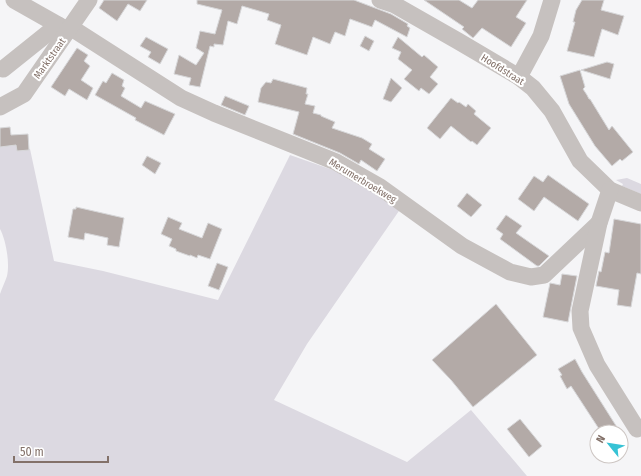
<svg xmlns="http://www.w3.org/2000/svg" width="641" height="476" viewBox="0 0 641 476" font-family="'Fira Sans Condensed',sans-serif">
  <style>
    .green { fill: #dcd9e1 }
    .building { fill: #b3aaa7; stroke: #d7d7d9 }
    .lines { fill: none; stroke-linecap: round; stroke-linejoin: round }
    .minor { stroke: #c6c1bf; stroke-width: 17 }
    .labels { text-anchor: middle; stroke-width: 4; stroke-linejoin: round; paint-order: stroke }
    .street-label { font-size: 10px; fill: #837169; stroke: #fff }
  </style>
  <rect width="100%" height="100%" fill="#f5f5f7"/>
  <g class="green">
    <path d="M0,137L18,146L30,149L54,261L103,271L218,300L290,155L350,176L401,208L307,344L274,400L407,462L471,410L527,476H0V294C2,288 5,282 7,276C10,263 6,240 0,229Z"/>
    <polygon points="627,178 641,184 641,194 622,186 623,184 616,180"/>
  </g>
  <g class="building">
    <polygon points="104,0 147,0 140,11 128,4 117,21 99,8"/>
    <polygon points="197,0 354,0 391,14 408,24 407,26 410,28 407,37 375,20 372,27 350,19 345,36 335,32 330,44 313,37 307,55 275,44 281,25 267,20 269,14 242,6 237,24 228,21 223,45 214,44 214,47 210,46 200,87 189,85 191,78 174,74 179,55 196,65 204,53 196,48 200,31 215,34 222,10 197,4"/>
    <polygon points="424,0 459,0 472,8 478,0 527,0 516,17 526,23 511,47 482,28 473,38 462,29 464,27"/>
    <polygon points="582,0 604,0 601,10 624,16 618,35 602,29 594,57 567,51 575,22 573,22 576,10"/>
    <polygon points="365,36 374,41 369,51 360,46"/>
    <polygon points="146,37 168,49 160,64 148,57 151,52 140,46"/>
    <polygon points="398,37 422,57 424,55 438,67 430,77 438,84 429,94 421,88 419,91 404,79 412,70 398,59 401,52 392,48"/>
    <polygon points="77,48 88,55 84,61 90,66 81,80 93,88 87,100 69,89 65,96 51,87"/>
    <polygon points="607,62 614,64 610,79 581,70"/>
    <polygon points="580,70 585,87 583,89 587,95 589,99 590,99 609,130 612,126 633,152 622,161 620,159 612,166 595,146 569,104 560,76"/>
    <polygon points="112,73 124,80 122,86 125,88 121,96 141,108 145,101 175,114 164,135 135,120 136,118 95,95 103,81 106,83"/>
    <polygon points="391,78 402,88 391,102 383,99"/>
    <polygon points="273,79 307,88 306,94 308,94 305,104 315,106 313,113 321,115 321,116 335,122 332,128 362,138 372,144 369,149 385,159 377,171 361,160 359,164 340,153 293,134 299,112 258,102 261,88 266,82 271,83"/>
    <polygon points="225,96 249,106 245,115 221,105"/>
    <polygon points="451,98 458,103 459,102 466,107 468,104 476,111 474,114 491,128 477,145 472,141 471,142 451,126 440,139 427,128"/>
    <polygon points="10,127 11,135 28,134 29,150 17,151 16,145 0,147 0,128"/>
    <polygon points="147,156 161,163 155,174 142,165"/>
    <polygon points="548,175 589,204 578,221 544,197 534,211 518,199 534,176 543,182"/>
    <polygon points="467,193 482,205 471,217 457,206"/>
    <polygon points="76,207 124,218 119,247 107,245 108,238 85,233 84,240 68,237 73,209 76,209"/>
    <polygon points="506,215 522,226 516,233 549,256 539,266 537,266 500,239 503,234 496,229"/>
    <polygon points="168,217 182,223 179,229 202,238 208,223 222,229 210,259 198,255 197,258 190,255 190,256 176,251 176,249 169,246 172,239 161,234"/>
    <polygon points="614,219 641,224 641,274 637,273 631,307 617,305 619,290 596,286 599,271 601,272 605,252 609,253"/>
    <polygon points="217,263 228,267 219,290 208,286"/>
    <polygon points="562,274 577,276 568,322 543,317 550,283 560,285"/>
    <polygon points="496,304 537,355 473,407 451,380 432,360"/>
    <polygon points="575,359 582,372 620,432 601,432 571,386 567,389 560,376 562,375 558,369"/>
    <polygon points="520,419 542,446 529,457 507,429"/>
  </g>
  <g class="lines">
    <g class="minor">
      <polyline points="14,0 67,30"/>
      <polyline points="380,0 395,5 458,41 519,77 533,88 552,111 580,161 610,190 641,203"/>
      <polyline points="70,27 181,98 214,113 336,162 380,187 462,246 510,272 531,277 544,275 599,223"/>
      <polyline points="3,69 58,25"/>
      <polyline points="519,77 541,36 552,0"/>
      <polyline points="0,107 24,94 89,0"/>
      <polyline points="610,190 599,223 580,311 581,328 597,365 637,429"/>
    </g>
  </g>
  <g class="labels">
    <g class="street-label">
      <text transform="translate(49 58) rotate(-55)" y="4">Marktstraat</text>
      <text transform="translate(503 69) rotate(32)" y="4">Hoofdstraat</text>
      <text transform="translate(363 180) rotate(31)" y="4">Merumerbroekweg</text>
    </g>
  </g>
  <g transform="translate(609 444) rotate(300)"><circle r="19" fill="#ffffff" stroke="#cdc6c3"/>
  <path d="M0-3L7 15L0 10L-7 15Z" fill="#37c3d5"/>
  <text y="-6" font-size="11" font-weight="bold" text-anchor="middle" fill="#837169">N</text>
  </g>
  <path d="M14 456v6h94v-6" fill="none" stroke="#837169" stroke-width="2"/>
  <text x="20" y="456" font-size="12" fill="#837169" stroke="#ffffff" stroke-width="3" paint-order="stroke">50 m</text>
</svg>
